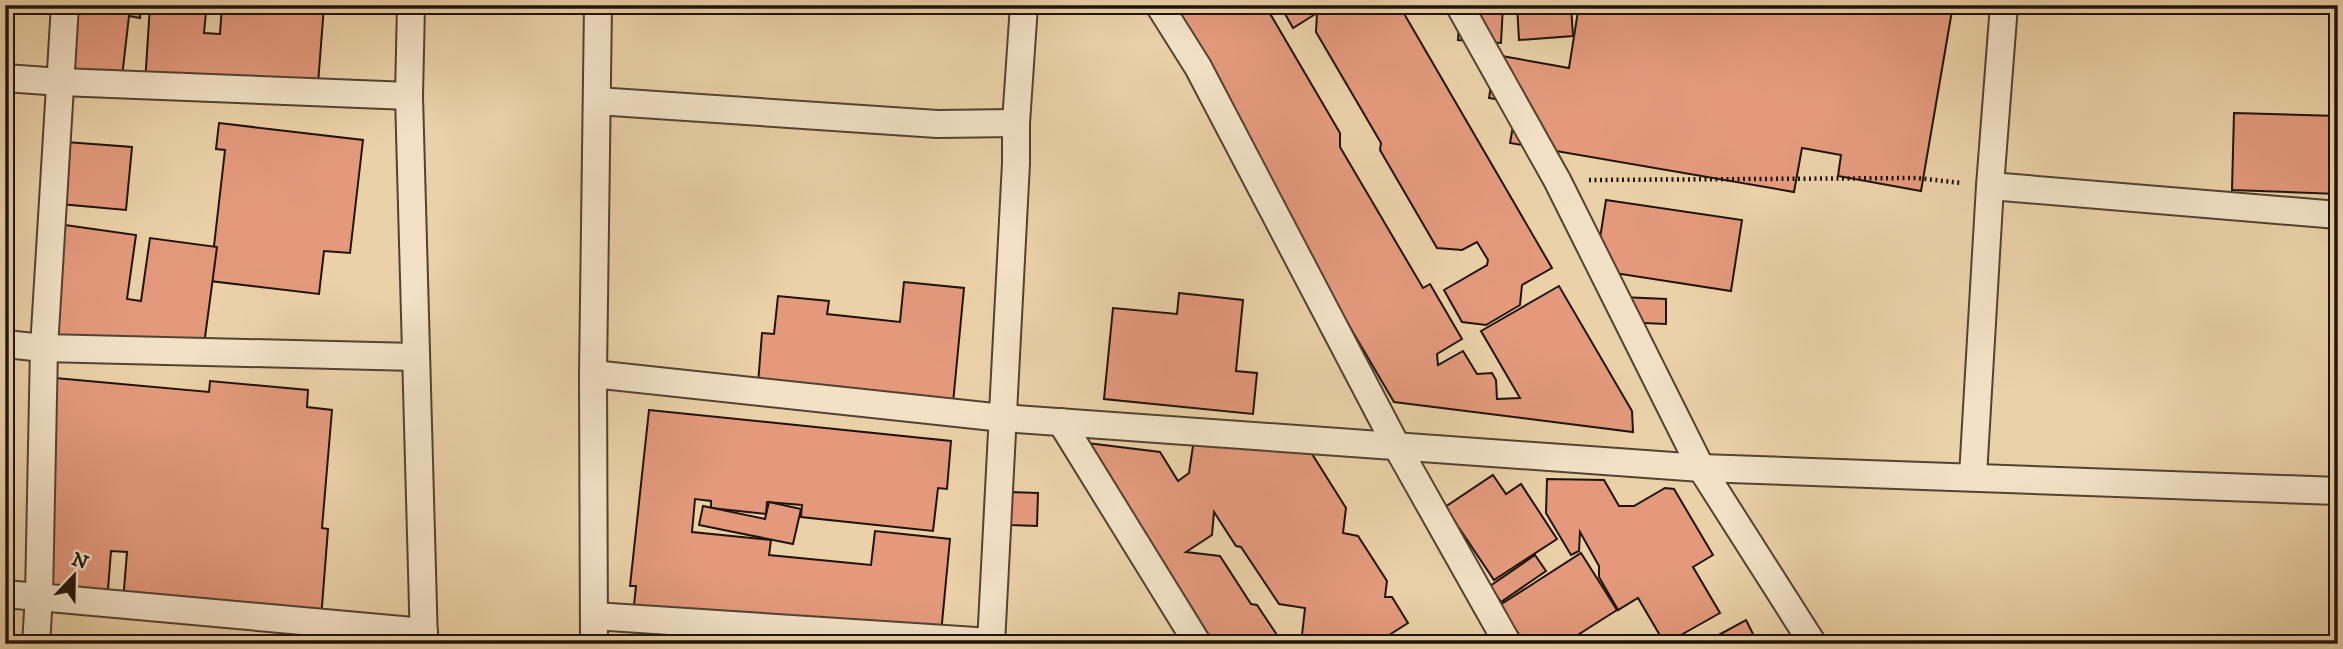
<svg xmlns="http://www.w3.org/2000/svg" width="2343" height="649" viewBox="0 0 2343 649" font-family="'IM FELL DW Pica',serif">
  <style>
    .building { fill: #e4997d; stroke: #1f1409; stroke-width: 2 }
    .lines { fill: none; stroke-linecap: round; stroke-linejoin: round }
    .minor-casing { stroke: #524331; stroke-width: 30 }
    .path { stroke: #1f1409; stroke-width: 4.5; stroke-dasharray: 2 3.5; stroke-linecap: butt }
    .minor { stroke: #f2e1c6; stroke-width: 26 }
  </style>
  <rect width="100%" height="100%" fill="#ebd1a8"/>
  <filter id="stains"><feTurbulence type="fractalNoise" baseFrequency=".00286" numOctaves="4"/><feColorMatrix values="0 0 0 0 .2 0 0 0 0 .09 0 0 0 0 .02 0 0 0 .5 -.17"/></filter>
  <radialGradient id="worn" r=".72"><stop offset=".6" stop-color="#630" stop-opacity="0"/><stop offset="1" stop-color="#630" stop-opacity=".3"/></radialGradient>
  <g class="building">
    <polygon points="73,5 141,5 140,18 129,16 122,77 64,70"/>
    <polygon points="150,5 184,5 183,10 206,12 204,33 220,34 222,5 324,6 317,97 145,84"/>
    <polygon points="1171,5 1265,5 1340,133 1340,147 1423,288 1430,284 1462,339 1437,354 1438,365 1463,351 1477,374 1492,373 1496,380 1497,399 1520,398 1481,331 1559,286 1632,411 1633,432 1394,402 1184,45"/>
    <polygon points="1280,5 1399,5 1552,268 1522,285 1520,305 1486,325 1462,322 1444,290 1487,265 1488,260 1477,242 1462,250 1437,248 1380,150 1381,143 1316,32 1317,13 1293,28"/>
    <polygon points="1460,5 1503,5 1501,43 1458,40"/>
    <polygon points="1517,5 1571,5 1573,36 1519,40"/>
    <polygon points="1579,5 1953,5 1921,191 1838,176 1841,155 1802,148 1794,192 1510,143 1517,103 1489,98 1496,55 1569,68"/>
    <polygon points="2234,113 2338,116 2338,194 2232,190"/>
    <polygon points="219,123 363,140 350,253 324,251 319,294 210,281 225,150 216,149"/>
    <polygon points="66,142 132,147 126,210 60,204"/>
    <polygon points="1606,200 1742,220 1731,291 1595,270"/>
    <polygon points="65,225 136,235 127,299 141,301 150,238 217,247 204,345 50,335"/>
    <polygon points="904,282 964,288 953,403 758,384 762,333 774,334 778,296 829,301 827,314 900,322"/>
    <polygon points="1179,293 1243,300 1236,371 1257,373 1253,414 1104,399 1113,308 1177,314"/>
    <polygon points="1621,297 1666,299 1666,324 1620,322"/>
    <polygon points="55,378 209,392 210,381 308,390 307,407 332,410 322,528 328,529 321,619 123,602 127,552 111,551 107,602 37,596"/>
    <polygon points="649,410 951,441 947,489 938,488 933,531 801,517 802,505 767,502 766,514 711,508 711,501 695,499 692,532 771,540 769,555 871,565 875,531 950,539 940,644 632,623 636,586 630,586"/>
    <polygon points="1194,439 1312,454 1346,508 1343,533 1358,536 1387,581 1385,597 1392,597 1408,623 1375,644 1301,644 1305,608 1279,604 1241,547 1236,546 1214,512 1212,535 1186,552 1220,556 1251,604 1257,605 1283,644 1186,644 1087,443 1160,452 1178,481 1189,473"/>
    <polygon points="1493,475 1506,494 1521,484 1557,539 1494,580 1445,507"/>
    <polygon points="1547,479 1604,480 1619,506 1634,506 1665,488 1674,489 1713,555 1693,567 1720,613 1665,644 1638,598 1618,610 1599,577 1599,566 1580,532 1579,551 1571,555 1546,513"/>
    <polygon points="1010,492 1038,493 1037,526 1009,525"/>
    <polygon points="769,502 801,509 793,544 699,525 703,506 765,519"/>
    <polygon points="1581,553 1617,610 1573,638 1577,644 1525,644 1500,605"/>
    <polygon points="1535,555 1546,571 1501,602 1490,586"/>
    <polygon points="1746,620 1758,644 1702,644"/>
  </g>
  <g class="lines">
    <defs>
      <g id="minor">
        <polyline points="411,5 409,96 424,644"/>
        <polyline points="1159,5 1198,67 1396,445 1508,644"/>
        <polyline points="1459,5 1557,180 1701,468 1813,644"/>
        <polyline points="5,78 61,82 409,96"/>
        <polyline points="597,101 937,124 1016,123"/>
        <polyline points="1990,186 2338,215"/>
        <polyline points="5,344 44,348 415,357"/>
        <polyline points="593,374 1003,418 1701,468 2338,491"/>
        <polyline points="1061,422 1198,644"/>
        <polyline points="1973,476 1990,186 2004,5"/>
        <polyline points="5,594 424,632"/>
        <polyline points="594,616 991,642"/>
        <polyline points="36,644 39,596 44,348 65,5"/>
        <polyline points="594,644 593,374 598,5"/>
        <polyline points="991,644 1016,163 1016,123 1024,5"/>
      </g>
    </defs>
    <use href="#minor" class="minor-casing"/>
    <polyline class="path" points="1589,180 1917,178 1961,183"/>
    <use href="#minor" class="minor"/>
  </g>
  <rect width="2343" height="649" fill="none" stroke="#ebd1a8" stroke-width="28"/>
  <rect x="7" y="7" width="2329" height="635" fill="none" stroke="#1f1409" stroke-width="3.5"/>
  <rect x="14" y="14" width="2315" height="621" fill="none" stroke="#1f1409" stroke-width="2"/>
  <g transform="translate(74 576) rotate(22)" stroke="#f2e1c6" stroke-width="5" paint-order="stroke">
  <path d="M0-5L12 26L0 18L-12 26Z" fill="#1f1409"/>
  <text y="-10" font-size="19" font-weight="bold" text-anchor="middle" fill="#1f1409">N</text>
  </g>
  <rect width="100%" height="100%" filter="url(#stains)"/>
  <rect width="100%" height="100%" fill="url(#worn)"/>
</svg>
